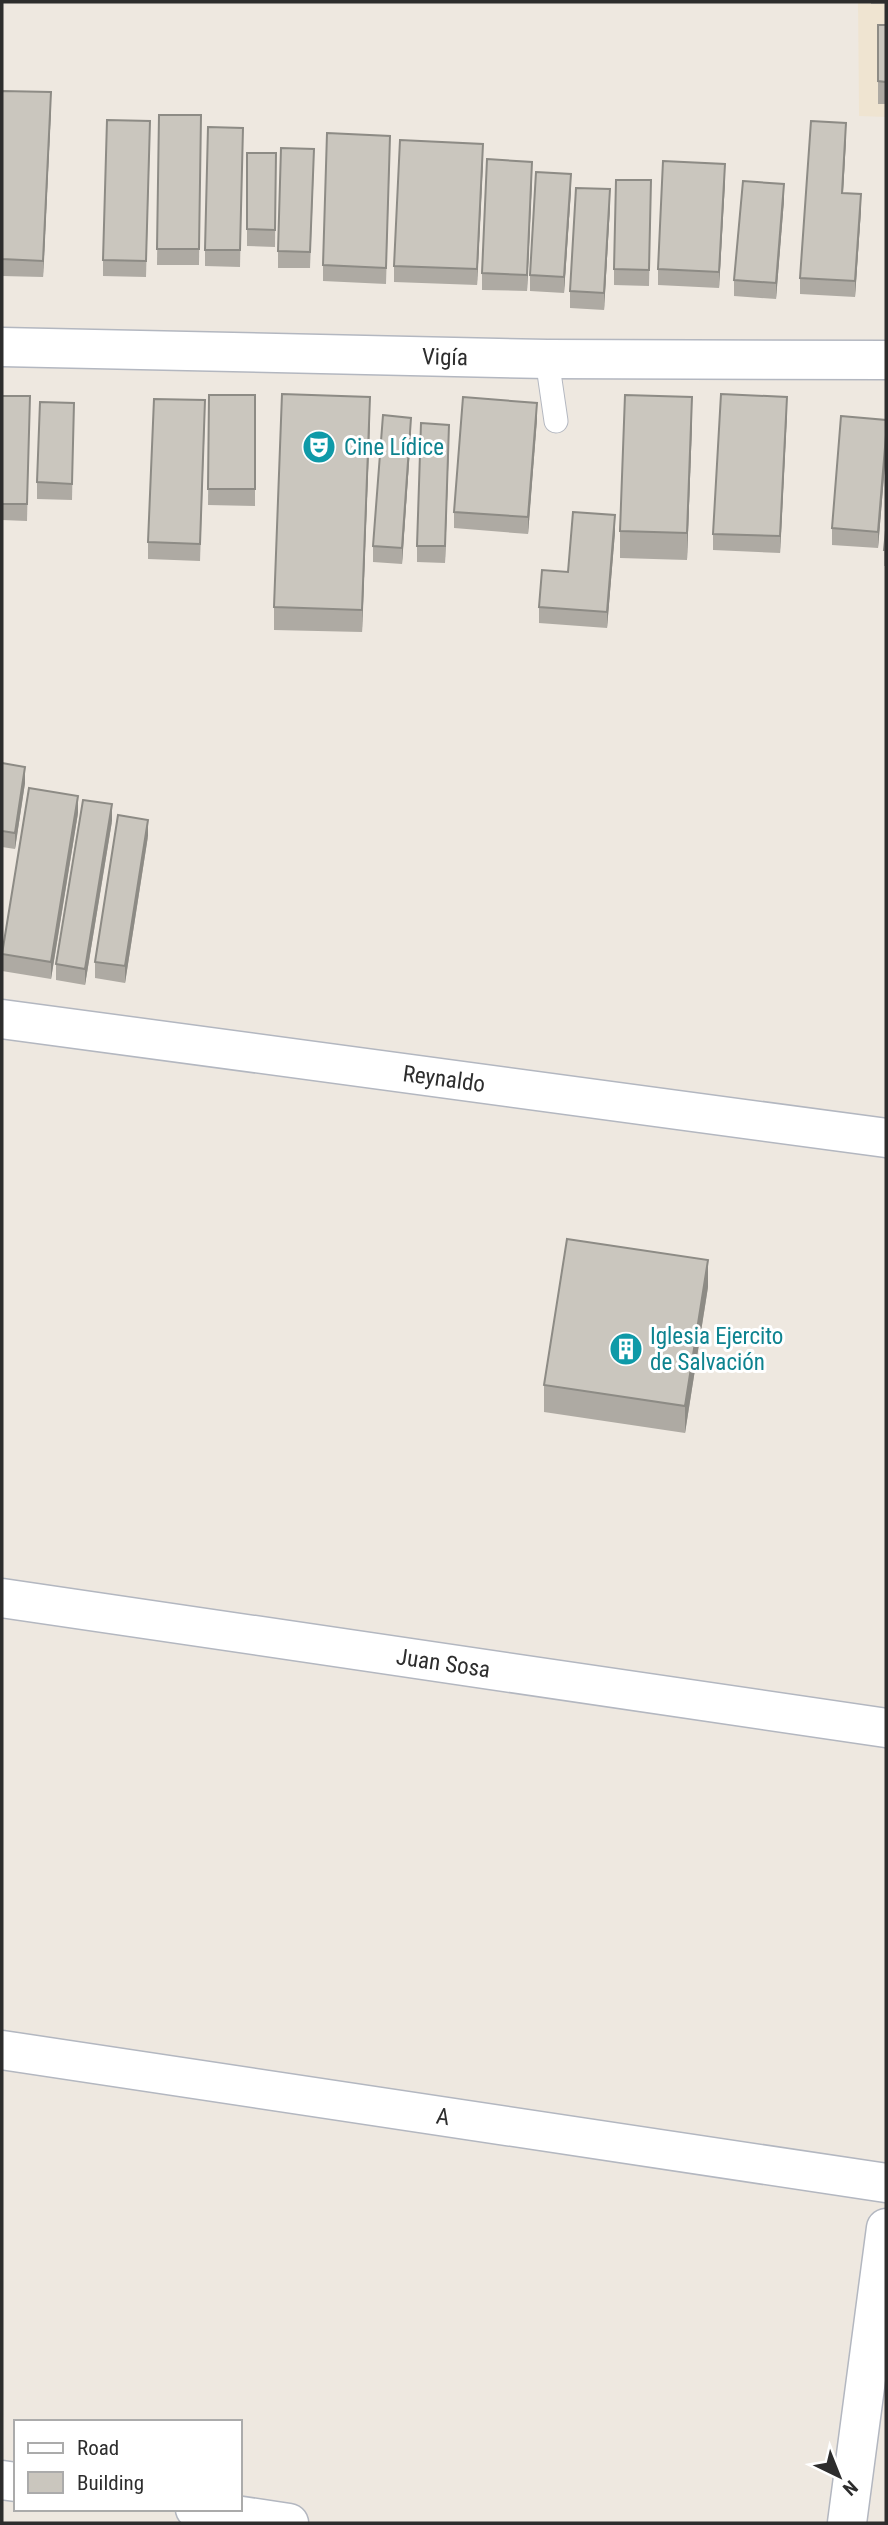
<svg xmlns="http://www.w3.org/2000/svg" width="888" height="2525" viewBox="0 0 888 2525" font-family="'Roboto Condensed',sans-serif">
  <style>
    .education { fill: #efe4d1 }
    .lines { fill: none; stroke-linecap: round; stroke-linejoin: round }
    .service-casing { stroke: #b3b7c0; stroke-width: 25 }
    .minor-casing { stroke: #b3b7c0; stroke-width: 41 }
    .service { stroke: #fff; stroke-width: 23 }
    .minor { stroke: #fff; stroke-width: 38 }
    .wall { fill: #aeaaa3 }
    .shaded-wall { fill: #8d8b85 }
    .building { fill: #cac6be; stroke: #8d8b85; stroke-width: 2 }
    .labels { text-anchor: middle; stroke-width: 6; stroke-linejoin: round; paint-order: stroke }
    .street-label { font-size: 23px; fill: #2d2d2d; stroke: #fff }
    .culture-label { font-size: 23px; fill: #0d838f; stroke: #fff; text-anchor: start }
  </style>
  <rect width="100%" height="100%" fill="#eee8e0"/>
  <polygon class="education" points="858,2 886,2 886,117 859,116"/>
  <g class="lines">
    <defs>
      <polyline id="service" points="547,359 556,421"/>
      <g id="minor">
        <path id="s1" d="M2,347L547,359L886,360"/>
        <path id="s2" d="M2,1019L886,1138"/>
        <path id="s3" d="M2,1598L886,1728"/>
        <path id="s4" d="M2,2050L886,2183"/>
        <polyline points="2,2480 16,2482"/>
        <polyline points="195,2509 289,2523"/>
        <polyline points="847,2523 886,2228"/>
      </g>
    </defs>
    <use href="#service" class="service-casing"/>
    <use href="#minor" class="minor-casing"/>
    <use href="#service" class="service"/>
    <use href="#minor" class="minor"/>
  </g>
  <g class="wall">
    <rect x="871" y="2" width="15" height="2"/>
    <rect x="878" y="25" width="8" height="79"/>
    <polygon points="2,91 51,109 43,277 2,276"/>
    <polygon points="159,115 201,115 199,265 157,265"/>
    <polygon points="243,128 240,267 205,266 205,250"/>
    <polygon points="150,138 146,277 103,276 103,260"/>
    <polygon points="846,139 843,193 861,210 855,297 800,294 800,278"/>
    <polygon points="390,152 386,284 323,281 323,265"/>
    <polygon points="247,153 276,153 275,247 247,246"/>
    <polygon points="483,160 477,285 394,282 394,266"/>
    <polygon points="314,165 310,268 278,268 278,251"/>
    <polygon points="532,178 527,291 482,290 482,273"/>
    <polygon points="725,181 719,288 658,285 658,269"/>
    <polygon points="571,190 564,293 530,291 530,275"/>
    <polygon points="651,196 649,286 614,285 614,269"/>
    <polygon points="784,200 776,299 734,296 734,280"/>
    <polygon points="610,206 604,310 570,308 570,291"/>
    <polygon points="209,395 255,395 255,506 208,505"/>
    <polygon points="2,396 30,396 27,521 2,520"/>
    <polygon points="74,403 72,500 37,499 37,482"/>
    <polygon points="787,413 780,553 713,550 713,534"/>
    <polygon points="205,417 200,561 148,559 148,542"/>
    <polygon points="370,419 362,632 274,630 274,607"/>
    <polygon points="537,419 528,534 454,528 454,512"/>
    <polygon points="886,420 886,452 878,548 832,545 832,528"/>
    <polygon points="692,424 687,560 620,558 620,531"/>
    <polygon points="411,434 402,564 373,562 373,546"/>
    <polygon points="449,441 445,563 417,562 417,546"/>
    <polygon points="886,530 886,566 884,566 884,550"/>
    <polygon points="615,532 607,628 539,623 539,607 568,572"/>
    <polygon points="2,763 25,783 15,849 2,847"/>
    <polygon points="78,813 51,979 2,971 2,952"/>
    <polygon points="112,821 85,985 56,980 56,964"/>
    <polygon points="148,836 125,983 95,978 95,962"/>
    <polygon points="708,1287 685,1433 544,1412 544,1385"/>
  </g>
  <g class="shaded-wall">
    <polygon points="51,92 51,109 43,277 43,261"/>
    <polygon points="846,123 846,139 842,209 842,193"/>
    <polygon points="483,144 483,160 477,285 477,269"/>
    <polygon points="532,162 532,178 527,291 527,275"/>
    <polygon points="725,164 725,181 719,288 719,272"/>
    <polygon points="571,174 571,190 564,293 564,277"/>
    <polygon points="784,184 784,200 776,299 776,283"/>
    <polygon points="610,189 610,206 604,310 604,293"/>
    <polygon points="861,194 861,210 855,297 855,281"/>
    <polygon points="370,397 370,419 362,632 362,610"/>
    <polygon points="692,397 692,424 687,560 687,533"/>
    <polygon points="787,397 787,413 780,553 780,536"/>
    <polygon points="537,403 537,419 528,534 528,517"/>
    <polygon points="411,418 411,434 402,564 402,548"/>
    <polygon points="449,425 449,441 445,563 445,546"/>
    <polygon points="886,435 886,452 878,548 878,532"/>
    <polygon points="615,515 615,532 607,628 607,612"/>
    <polygon points="25,767 25,783 15,849 15,833"/>
    <polygon points="78,796 78,813 51,979 51,962"/>
    <polygon points="112,804 112,821 85,985 85,969"/>
    <polygon points="148,820 148,836 125,983 125,966"/>
    <polygon points="708,1260 708,1287 685,1433 685,1406"/>
  </g>
  <g class="building">
    <polygon points="878,25 886,25 886,82 878,81"/>
    <polygon points="2,91 51,92 43,261 2,259"/>
    <polygon points="159,115 201,115 199,249 157,249"/>
    <polygon points="107,120 150,121 146,261 103,260"/>
    <polygon points="811,121 846,123 842,193 861,194 855,281 800,278"/>
    <polygon points="208,127 243,128 240,250 205,250"/>
    <polygon points="327,133 390,136 386,268 323,265"/>
    <polygon points="400,140 483,144 477,269 394,266"/>
    <polygon points="281,148 314,149 310,252 278,251"/>
    <polygon points="247,153 276,153 275,230 247,229"/>
    <polygon points="487,159 532,162 527,275 482,273"/>
    <polygon points="663,161 725,164 719,272 658,269"/>
    <polygon points="536,172 571,174 564,277 530,275"/>
    <polygon points="616,180 651,180 649,270 614,269"/>
    <polygon points="743,181 784,184 776,283 734,280"/>
    <polygon points="576,188 610,189 604,293 570,291"/>
    <polygon points="282,394 370,397 362,610 274,607"/>
    <polygon points="721,394 787,397 780,536 713,534"/>
    <polygon points="209,395 255,395 255,489 208,489"/>
    <polygon points="625,395 692,397 687,533 620,531"/>
    <polygon points="2,396 30,396 27,504 2,504"/>
    <polygon points="463,397 537,403 528,517 454,512"/>
    <polygon points="154,399 205,400 200,544 148,542"/>
    <polygon points="40,402 74,403 72,484 37,482"/>
    <polygon points="383,415 411,418 402,548 373,546"/>
    <polygon points="841,416 886,420 886,435 878,532 832,528"/>
    <polygon points="421,423 449,425 445,546 417,546"/>
    <polygon points="573,512 615,515 607,612 539,607 542,570 568,572"/>
    <polygon points="886,530 886,550 884,550"/>
    <polygon points="2,763 25,767 15,833 2,831"/>
    <polygon points="29,788 78,796 51,962 2,954"/>
    <polygon points="83,800 112,804 85,969 56,964"/>
    <polygon points="118,815 148,820 125,966 95,962"/>
    <polygon points="567,1239 708,1260 685,1406 544,1385"/>
  </g>
  <defs>
    <symbol id="theatre-disc" viewBox="-11 -11 22 22"><circle r="9.5" fill="#0f9aa8" stroke="#fff"/><path d="M-5-5.5Q0-4 5-5.5V0Q5 5 0 6Q-5 5-5 0ZM-3.3-2.5H-1v1.5H-3.3ZM1-2.5H3.3v1.5H1ZM-2.8 1Q0 5.5 2.8 1Z" fill="#fff"/></symbol>
    <symbol id="building-disc" viewBox="-11 -11 22 22"><circle r="9.5" fill="#0f9aa8" stroke="#fff"/><path d="M-4-6H4V6H1V3H-1V6H-4ZM-2.5-4.3h1.7v1.8h-1.7ZM.8-4.3h1.7v1.8H.8ZM-2.5-1h1.7V.8h-1.7ZM.8-1h1.7V.8H.8Z" fill="#fff"/></symbol>
  </defs>
  <g fill-rule="evenodd">
    <use href="#theatre-disc" x="300" y="428" width="38" height="38"/>
    <use href="#building-disc" x="607" y="1330" width="38" height="38"/>
  </g>
  <g class="labels">
    <g class="street-label">
      <text dy="8" stroke="none"><textPath href="#s1" startOffset="443">Vigía</textPath></text>
      <text dy="8" stroke="none"><textPath href="#s2" startOffset="446">Reynaldo</textPath></text>
      <text dy="8" stroke="none"><textPath href="#s3" startOffset="446">Juan Sosa</textPath></text>
      <text dy="8" stroke="none"><textPath href="#s4" startOffset="446">A</textPath></text>
    </g>
    <g class="culture-label">
      <text x="344" y="455">Cine Lídice</text>
      <text x="650" y="1344">Iglesia Ejercito<tspan x="650" dy="26">de Salvación</tspan></text>
    </g>
  </g>
  <rect width="888" height="2525" fill="none" stroke="#2d2d2d" stroke-width="7"/>
  <rect x="14" y="2420" width="228" height="91" fill="#ffffff" stroke="#ababab" stroke-width="2"/>
  <rect x="28" y="2443" width="35" height="10" fill="#ffffff" stroke="#ababab" stroke-width="2"/>
  <text x="77" y="2455" font-size="21" fill="#2d2d2d">Road</text>
  <rect x="28" y="2472" width="35" height="21" fill="#cac6be" stroke="#ababab" stroke-width="2"/>
  <text x="77" y="2490" font-size="21" fill="#2d2d2d">Building</text>
  <g transform="translate(839 2476) rotate(137)" stroke="#ffffff" stroke-width="5" paint-order="stroke">
  <path d="M0-5L12 26L0 18L-12 26Z" fill="#2d2d2d"/>
  <text y="-10" font-size="19" font-weight="bold" text-anchor="middle" fill="#2d2d2d">N</text>
  </g>
</svg>
